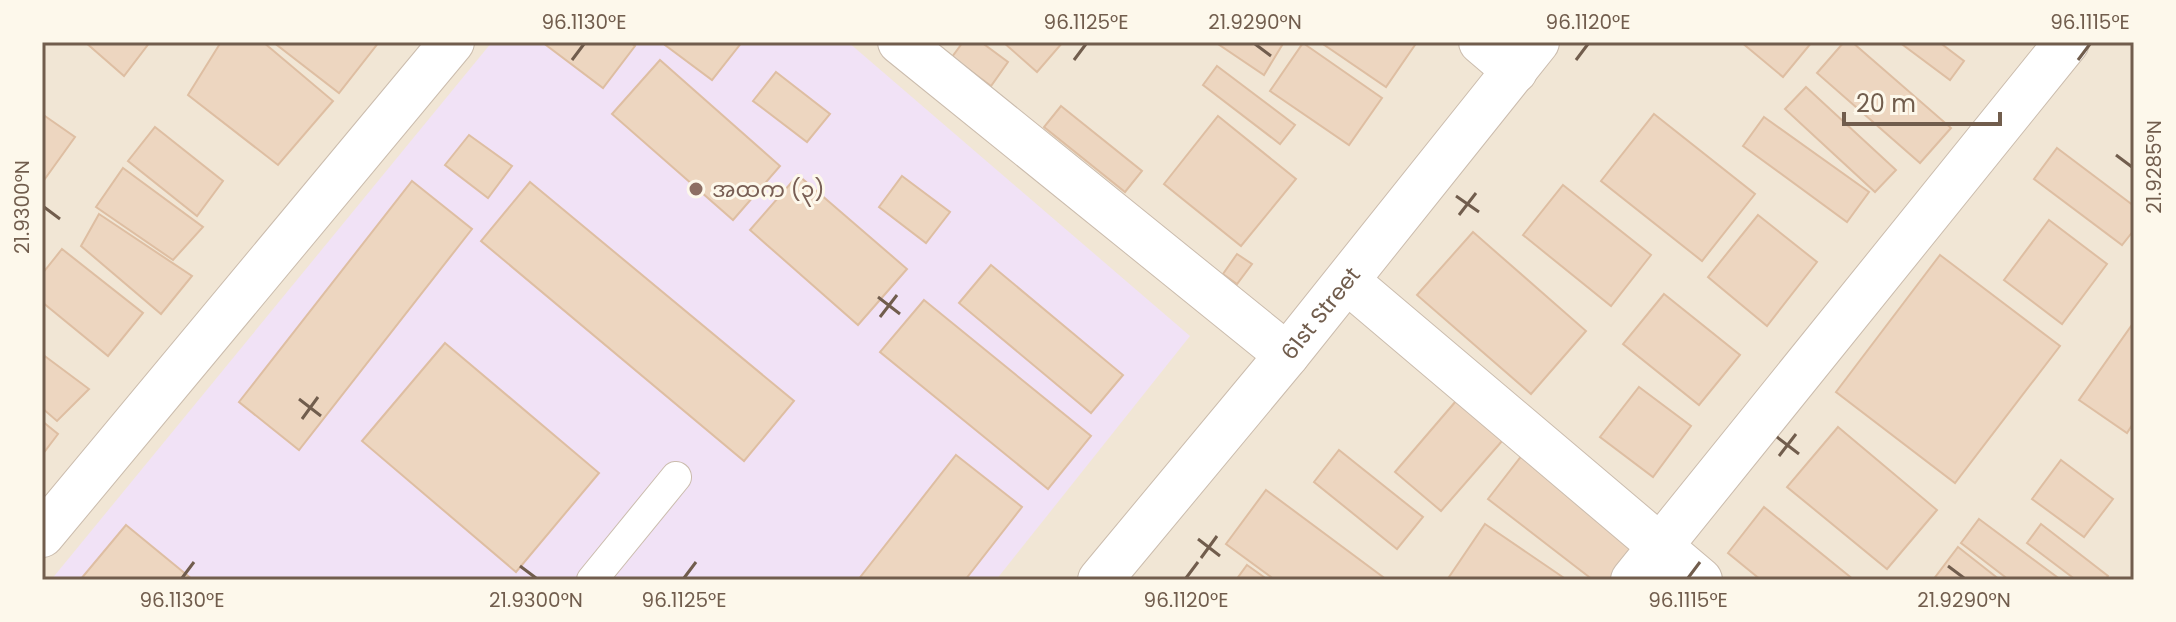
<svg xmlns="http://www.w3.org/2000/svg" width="2176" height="622" viewBox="0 0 2176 622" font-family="Poppins,'Noto Sans Myanmar',sans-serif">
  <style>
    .residential { fill: #f1e6d5 }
    .education { fill: #f1e2f6 }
    .building { fill: #edd6c0; stroke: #debea2; stroke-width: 2 }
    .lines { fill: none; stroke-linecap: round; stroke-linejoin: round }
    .lane-casing { stroke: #cbbcad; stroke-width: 32 }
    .street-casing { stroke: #cbbcad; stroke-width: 46 }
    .lane { stroke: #fff; stroke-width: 30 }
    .street { stroke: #fff; stroke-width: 44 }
    .ticks { fill: none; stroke: #715d4d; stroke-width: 3 }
    .education-dot { fill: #8d6e63; stroke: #fdf8eb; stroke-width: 3 }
    .labels { text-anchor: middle; stroke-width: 6; stroke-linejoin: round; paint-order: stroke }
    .education-label { font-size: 22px; fill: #785e54; stroke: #fdf8eb; text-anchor: start }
    .street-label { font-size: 22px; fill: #715d4d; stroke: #fdf8eb }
    .neatline { fill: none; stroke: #715d4d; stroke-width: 3 }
    .ticks-label { font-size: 20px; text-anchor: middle; fill: #715d4d }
  </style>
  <rect width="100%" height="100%" fill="#faf4e5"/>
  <rect class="residential" x="42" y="42" width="2092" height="538"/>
  <polygon class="education" points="492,42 848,42 1190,336 996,580 51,580"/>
  <g class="building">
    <polygon points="85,42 150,42 124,76"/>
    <polygon points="221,42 263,42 333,101 278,165 188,95"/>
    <polygon points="273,42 379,42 339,93"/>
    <polygon points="542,42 629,42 635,46 603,88"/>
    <polygon points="667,42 742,42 712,80 665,45"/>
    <polygon points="963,42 981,42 1008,62 991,86 952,57"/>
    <polygon points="1003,42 1063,42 1037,72"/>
    <polygon points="1215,42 1284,42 1264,75"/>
    <polygon points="1320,42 1417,42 1386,87"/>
    <polygon points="1741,42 1812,42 1783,77"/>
    <polygon points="1844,42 1852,42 1951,128 1920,163 1817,73"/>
    <polygon points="1899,42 1939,42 1964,61 1950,80"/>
    <polygon points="1303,43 1382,98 1349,145 1270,91"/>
    <polygon points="660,60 780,166 733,220 612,114"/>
    <polygon points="1217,66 1295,125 1280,144 1203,85"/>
    <polygon points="776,72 830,114 807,142 753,101"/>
    <polygon points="1806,87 1896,170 1875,192 1785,109"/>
    <polygon points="1061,106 1142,171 1125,192 1044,127"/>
    <polygon points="42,114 75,137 42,183"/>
    <polygon points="1654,114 1755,194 1702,261 1601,181"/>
    <polygon points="1218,116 1296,179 1241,246 1164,184"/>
    <polygon points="1764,117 1869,192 1847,222 1743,146"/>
    <polygon points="155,127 223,181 197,216 128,161"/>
    <polygon points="469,135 512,166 488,198 445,165"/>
    <polygon points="2057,148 2134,206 2134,230 2122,245 2034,179"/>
    <polygon points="123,168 203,227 173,260 96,207"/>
    <polygon points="798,175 907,269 858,325 750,230"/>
    <polygon points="902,176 950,212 926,243 879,207"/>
    <polygon points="412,181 472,229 299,450 239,402"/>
    <polygon points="530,182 794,401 744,461 481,241"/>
    <polygon points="1563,185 1651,255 1611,306 1523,235"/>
    <polygon points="99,214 192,276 161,314 81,246"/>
    <polygon points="1758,215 1817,262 1767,326 1708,277"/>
    <polygon points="2049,220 2107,264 2062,324 2004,280"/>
    <polygon points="1473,232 1586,331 1531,394 1417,295"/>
    <polygon points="62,249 143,313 108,356 42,302 42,274"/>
    <polygon points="1237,254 1252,264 1237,284 1223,274"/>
    <polygon points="1940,255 2060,346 1955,483 1836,392"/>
    <polygon points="991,265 1123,375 1091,413 959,303"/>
    <polygon points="1664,294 1740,355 1699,405 1623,344"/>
    <polygon points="924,300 1091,436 1048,489 880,352"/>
    <polygon points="2134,322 2134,422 2127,433 2079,400"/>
    <polygon points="445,343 599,473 516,572 362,441"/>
    <polygon points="42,354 89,389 57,421 42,408"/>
    <polygon points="1639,387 1691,426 1653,477 1600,437"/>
    <polygon points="1462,394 1509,433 1441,511 1395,472"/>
    <polygon points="42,421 58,434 42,455"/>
    <polygon points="1838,427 1937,510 1887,569 1787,487"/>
    <polygon points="1339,450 1423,517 1397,549 1314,482"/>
    <polygon points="1523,454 1644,547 1618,580 1593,580 1488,499"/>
    <polygon points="956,455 1022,507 965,580 858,580"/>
    <polygon points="2061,460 2113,499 2084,537 2032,499"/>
    <polygon points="1266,490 1387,580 1275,580 1226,544"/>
    <polygon points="1764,507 1854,580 1761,580 1728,553"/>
    <polygon points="1979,519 2061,580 2009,580 1961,543"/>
    <polygon points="1485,524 1567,580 1447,580"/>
    <polygon points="2041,524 2108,576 2105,580 2076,580 2027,543"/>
    <polygon points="126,525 193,580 80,580"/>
    <polygon points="1958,547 2000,580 1933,580"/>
    <polygon points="1247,565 1268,580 1236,580"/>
  </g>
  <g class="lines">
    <defs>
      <polyline id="lane" points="592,580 676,477"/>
      <g id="street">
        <polyline points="900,42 1287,355"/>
        <polyline points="1481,42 1515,71"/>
        <polyline points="1347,281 1700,580"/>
        <polyline points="42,535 452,42"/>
        <path id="s1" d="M1100,580L1287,355L1537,42"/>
        <polyline points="1633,580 2067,42"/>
      </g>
    </defs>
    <use href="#lane" class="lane-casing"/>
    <use href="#street" class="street-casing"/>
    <use href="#lane" class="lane"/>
    <use href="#street" class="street"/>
  </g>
  <path class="ticks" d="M1255,44L1271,56M572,60L584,44M1074,60L1086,44M1576,60L1588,44M2078,60L2090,44M2116,155L2132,167M1456,196L1479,212M44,207L60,219M1459,215L1476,193M878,297L900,314M880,317L897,295M299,399L321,416M302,419L318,397M1777,437L1799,454M1779,456L1796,434M1198,539L1220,556M1201,558L1217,536M520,566L536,578M1948,566L1964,578M182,578L194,562M684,578L696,562M1186,578L1198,562M1688,578L1700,562"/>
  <circle class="education-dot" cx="696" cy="189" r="8"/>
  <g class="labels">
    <g class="education-label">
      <text x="712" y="197">အထက (၃)</text>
    </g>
    <g class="street-label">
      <text dy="8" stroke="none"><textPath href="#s1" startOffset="346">61st Street</textPath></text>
    </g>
  </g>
  <rect width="2176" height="622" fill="none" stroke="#fdf8eb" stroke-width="88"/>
  <path d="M1844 112v12h156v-12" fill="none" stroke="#715d4d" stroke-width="4"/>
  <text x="1856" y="112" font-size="24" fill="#715d4d" stroke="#fdf8eb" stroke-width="6" paint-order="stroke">20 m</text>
  <rect x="44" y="44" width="2088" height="534" class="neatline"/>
  <g class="ticks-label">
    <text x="584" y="29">96.1130°E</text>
    <text x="1086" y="29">96.1125°E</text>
    <text x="1255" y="29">21.9290°N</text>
    <text x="1588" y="29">96.1120°E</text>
    <text x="2090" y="29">96.1115°E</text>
    <text transform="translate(2154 167) rotate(-90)" y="7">21.9285°N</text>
    <text transform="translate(22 207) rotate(-90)" y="7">21.9300°N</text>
    <text x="182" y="607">96.1130°E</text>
    <text x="536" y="607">21.9300°N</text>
    <text x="684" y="607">96.1125°E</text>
    <text x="1186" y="607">96.1120°E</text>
    <text x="1688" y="607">96.1115°E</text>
    <text x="1964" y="607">21.9290°N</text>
  </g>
</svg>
